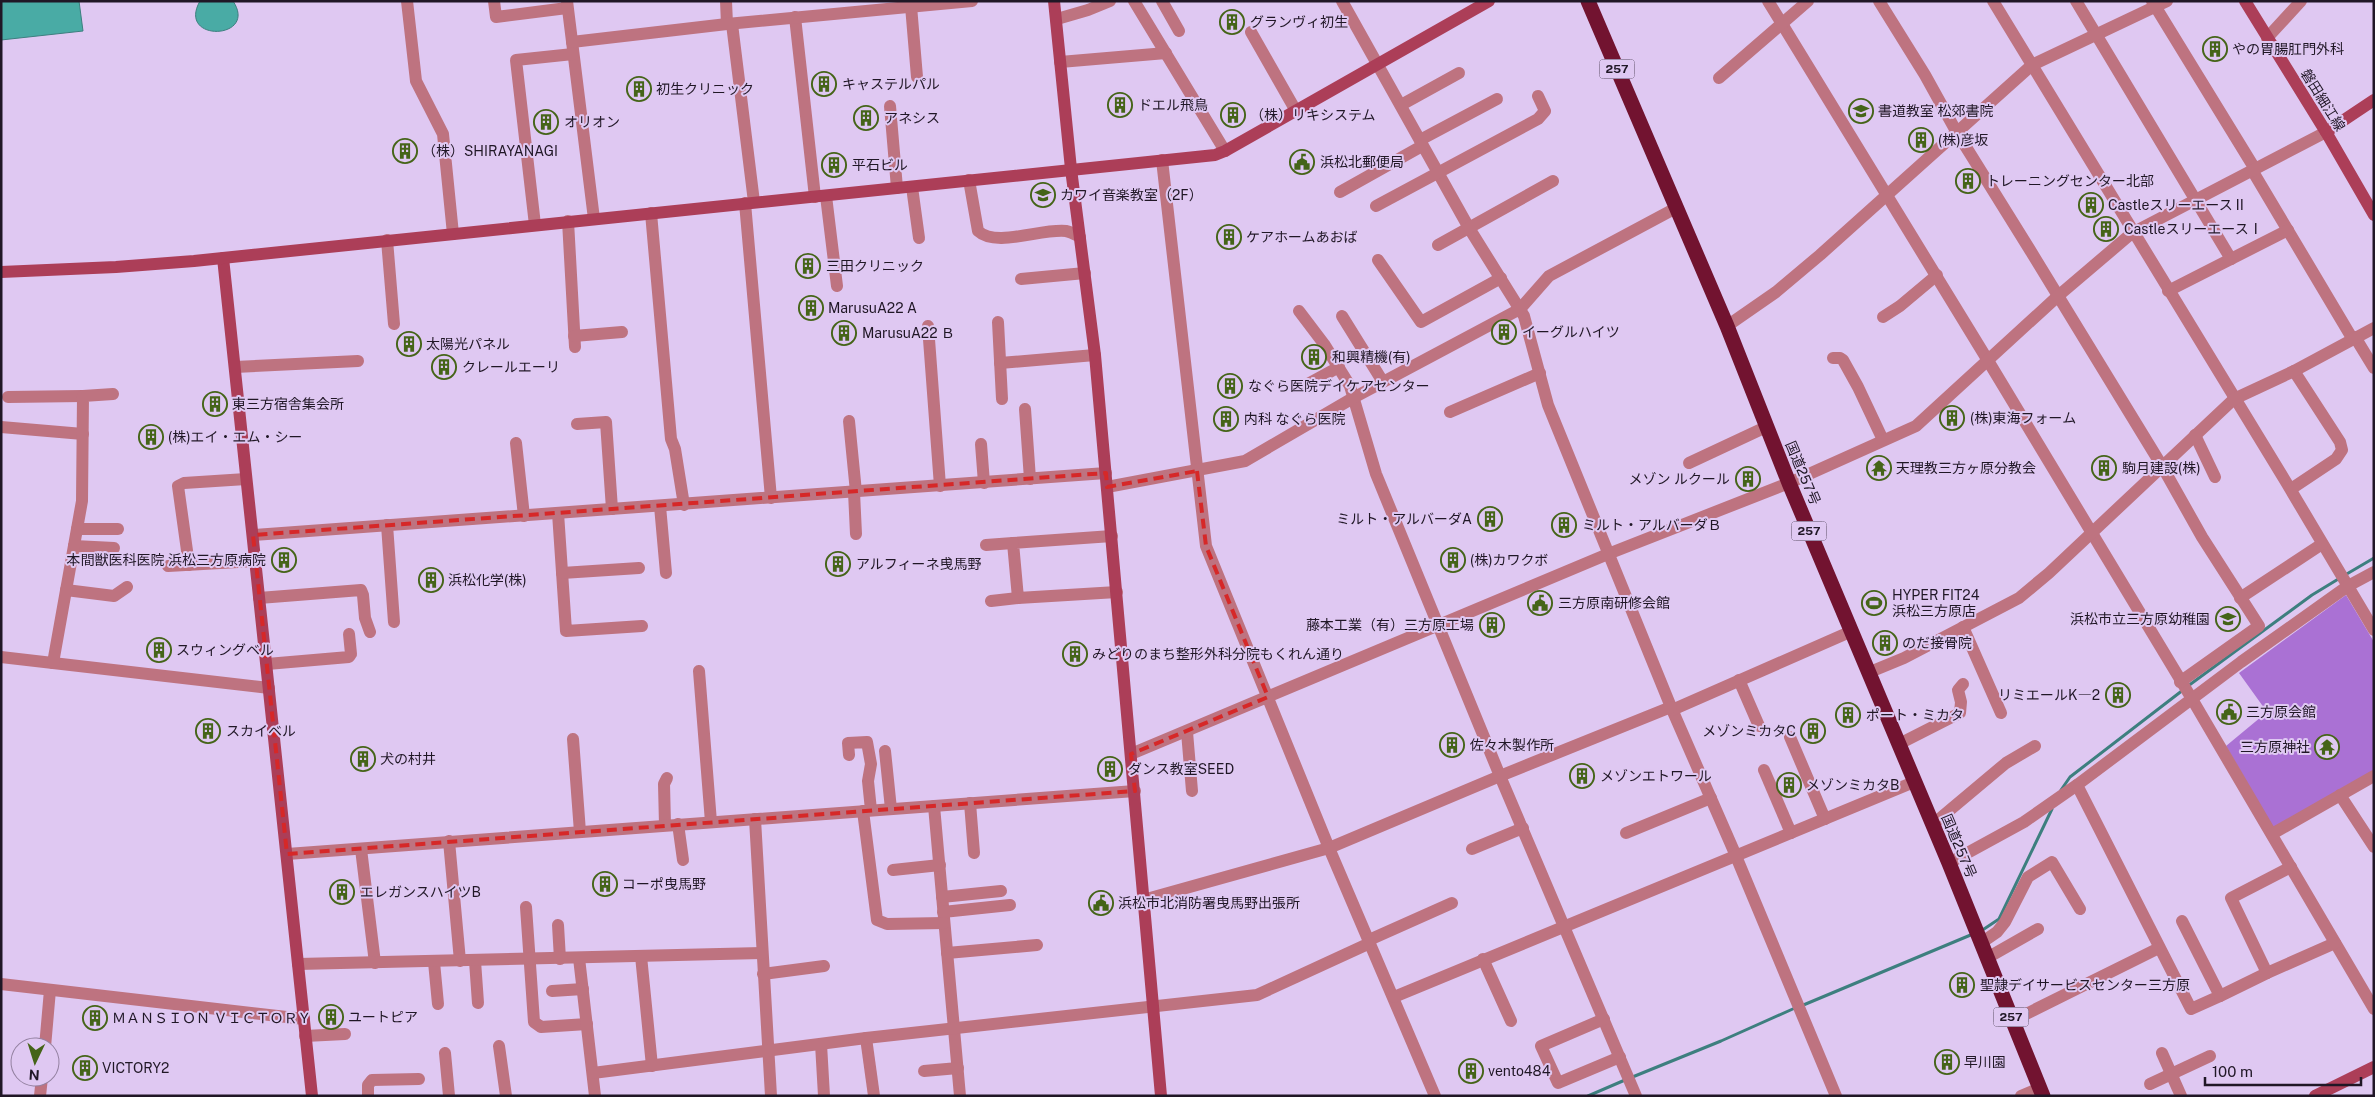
<svg xmlns="http://www.w3.org/2000/svg" width="2375" height="1097" viewBox="0 0 2375 1097" font-family="'Public Sans','Noto Sans JP',sans-serif">
  <style>
    .forest { fill: #aa71d4 }
    .water { fill: #49aba5; stroke: #3d7f7f }
    .lines { fill: none; stroke-linecap: round; stroke-linejoin: round }
    .stream { stroke: #3d7f7f; stroke-width: 3 }
    .street { stroke: #be7380; stroke-width: 12 }
    .secondary { stroke: #ac3e58; stroke-width: 12 }
    .highway { stroke: #721330; stroke-width: 15 }
    .marked { fill: none; stroke: #d62828; stroke-width: 4; stroke-dasharray: 10 6; stroke-linejoin: round }
    .labels { text-anchor: middle; stroke-width: 4; stroke-linejoin: round; paint-order: stroke }
    .shield { fill: #dfc8f2; stroke: #594c63; stroke-width: 1 }
    .shield-label { font-size: 12px; font-weight: bold; fill: #201726 }
    .poi-label { font-size: 14px; fill: #201726; stroke: #dfc8f2; text-anchor: start }
    .street-label { font-size: 14px; fill: #201726; stroke: #dfc8f2 }
  </style>
  <rect width="100%" height="100%" fill="#dfc8f2"/>
  <polygon class="forest" points="2346,595 2374,642 2374,773 2274,829 2226,746 2267,712 2239,673"/>
  <g class="water">
    <polygon points="1,1 79,1 83,31 1,40"/>
    <path d="M200,1H233C259,40 176,43 200,1Z"/>
  </g>
  <g class="lines">
    <g class="stream">
      <polyline points="2345,575 2374,558"/>
      <polyline points="2188,686 2312,595 2340,578"/>
      <polyline points="2061,790 2070,777 2183,690"/>
      <polyline points="1981,931 1999,919 2052,809"/>
      <polyline points="1801,1006 1973,934"/>
      <polyline points="1630,1078 1721,1041 1795,1008"/>
      <polyline points="1588,1096 1625,1080"/>
    </g>
    <g class="street">
      <polyline points="407,1 416,81 443,134 453,234"/>
      <polyline points="494,1 496,17 567,8"/>
      <polyline points="567,1 594,219"/>
      <polyline points="726,1 727,24"/>
      <polyline points="1134,1 1225,151"/>
      <polyline points="1162,1 1179,31"/>
      <polyline points="1342,1 1469,228 1524,316 1548,405 1671,707 1733,849 1836,1096"/>
      <polyline points="1768,1 1987,359 2192,699 2374,1009"/>
      <polyline points="1879,1 1925,75 1956,131 2030,250 2162,466 2202,537 2259,626 2180,682"/>
      <polyline points="1993,1 2286,482 2374,630"/>
      <polyline points="2076,1 2231,259"/>
      <polyline points="2152,1 2255,169"/>
      <polyline points="911,6 917,77"/>
      <polyline points="795,17 815,197"/>
      <polyline points="1057,19 1088,10 1110,1"/>
      <polyline points="732,24 754,202"/>
      <polyline points="1251,32 1296,111"/>
      <polyline points="2267,38 2301,1"/>
      <polyline points="572,42 727,24 972,1"/>
      <polyline points="1060,62 1166,53"/>
      <polyline points="1719,78 1808,1"/>
      <polyline points="1401,105 1459,73"/>
      <polyline points="890,106 897,188"/>
      <polyline points="1420,140 1497,99"/>
      <polyline points="1162,160 1206,546 1329,848 1435,1096"/>
      <polyline points="2252,170 2352,338"/>
      <path d="M969,180L978,231C996,248 1042,228 1066,231C1071,232 1076,235 1080,237"/>
      <polyline points="912,187 919,238"/>
      <polyline points="1340,192 1422,146"/>
      <polyline points="826,196 837,286"/>
      <polyline points="745,203 771,498"/>
      <polyline points="1376,206 1538,119 1545,111 1538,96"/>
      <polyline points="651,213 671,439 675,449 684,505"/>
      <polyline points="568,221 575,347"/>
      <polyline points="535,225 516,60 573,54"/>
      <polyline points="387,240 394,324"/>
      <polyline points="1438,245 1553,181"/>
      <polyline points="1378,260 1421,322 1501,278"/>
      <polyline points="1021,279 1085,273"/>
      <polyline points="2168,291 2288,230"/>
      <polyline points="1299,311 1324,344 1350,386 1376,474 1500,776 1636,1096"/>
      <polyline points="1342,316 1383,382"/>
      <polyline points="1883,317 1900,306 1937,275"/>
      <polyline points="998,322 1002,399"/>
      <polyline points="928,326 940,486"/>
      <polyline points="1727,326 1776,292 1820,255 2032,65 2167,1"/>
      <polyline points="574,336 622,332"/>
      <polyline points="2355,337 2374,368"/>
      <polyline points="1833,358 1840,358 1843,360 1858,387 1883,440"/>
      <polyline points="1000,363 1095,355"/>
      <polyline points="235,367 358,361"/>
      <polyline points="1306,385 1339,367"/>
      <polyline points="8,397 83,396"/>
      <polyline points="1025,409 1030,479"/>
      <polyline points="1450,412 1540,373"/>
      <polyline points="849,421 856,492"/>
      <polyline points="577,424 606,422 612,509"/>
      <polyline points="1,427 83,434"/>
      <polyline points="2195,435 2215,477"/>
      <polyline points="516,443 524,516"/>
      <polyline points="981,444 984,483"/>
      <polyline points="1689,463 1766,427"/>
      <polyline points="1107,487 1245,461 1353,398 1520,309 1549,276 1676,208"/>
      <polyline points="2291,489 2336,459 2342,450 2340,442 2294,371"/>
      <polyline points="854,492 856,534"/>
      <polyline points="660,506 666,573"/>
      <polyline points="558,513 566,631 642,626"/>
      <polyline points="387,525 394,622"/>
      <polyline points="77,529 118,529"/>
      <polyline points="253,535 1106,473"/>
      <polyline points="1112,536 1013,543 1018,598 1117,592"/>
      <polyline points="986,545 1013,543"/>
      <polyline points="74,546 114,548"/>
      <polyline points="189,565 178,486 184,483 246,479"/>
      <polyline points="168,566 256,561"/>
      <polyline points="562,573 639,568"/>
      <polyline points="66,590 114,596 127,587"/>
      <polyline points="259,598 361,590 363,595 365,618 370,632"/>
      <polyline points="2240,598 2322,544"/>
      <polyline points="991,601 1018,598"/>
      <polyline points="1963,627 2001,713"/>
      <polyline points="1,657 269,688"/>
      <polyline points="53,663 82,501 83,396 113,394"/>
      <polyline points="267,664 349,657 351,654 349,634"/>
      <polyline points="699,671 711,822"/>
      <polyline points="1870,672 1904,658 2019,598 2049,573 2234,399 2294,371 2374,328"/>
      <polyline points="1739,680 1759,726"/>
      <polyline points="1672,710 1852,631"/>
      <polyline points="1187,732 1192,791"/>
      <polyline points="1790,737 1825,819"/>
      <polyline points="573,739 580,832"/>
      <polyline points="1899,744 1960,713 1961,702 1958,690 1963,684"/>
      <polyline points="885,751 891,809"/>
      <polyline points="1131,754 1608,554 1789,483 1916,426 2058,296 2132,233 2326,132"/>
      <polyline points="849,755 848,743 867,742 871,764 868,781 871,810"/>
      <polyline points="1764,770 1791,833"/>
      <polyline points="2340,795 2374,847"/>
      <polyline points="970,803 974,853"/>
      <polyline points="934,806 960,1096"/>
      <polyline points="863,811 877,920 887,924 944,923"/>
      <polyline points="755,819 771,1096"/>
      <polyline points="678,824 683,860"/>
      <polyline points="665,825 664,784 667,778"/>
      <polyline points="1932,825 2006,763 2035,746"/>
      <polyline points="1626,833 1711,798"/>
      <polyline points="2272,834 2374,776"/>
      <polyline points="449,841 460,961"/>
      <polyline points="361,849 375,963"/>
      <polyline points="1472,849 1523,828"/>
      <polyline points="287,854 1135,791"/>
      <polyline points="1949,863 2024,822 2077,785"/>
      <polyline points="2291,867 2231,898 2267,973 2335,943"/>
      <polyline points="893,870 940,865"/>
      <polyline points="942,897 1001,891"/>
      <polyline points="1143,900 1329,848 1500,776 1671,707"/>
      <polyline points="526,907 534,1022 541,1027 587,1024"/>
      <polyline points="943,912 1010,905"/>
      <polyline points="2182,921 2220,996 2191,1009 2077,785 2241,662 2348,586 2374,572"/>
      <polyline points="558,925 560,959"/>
      <polyline points="1369,940 1452,903"/>
      <polyline points="1981,943 1997,932 2005,922 2028,877 2052,862 2080,909"/>
      <polyline points="947,953 1037,945"/>
      <polyline points="641,956 652,1066"/>
      <polyline points="579,958 595,1096"/>
      <polyline points="1987,958 2038,929"/>
      <polyline points="1483,959 1511,1021"/>
      <polyline points="475,961 478,1003"/>
      <polyline points="434,962 438,1004"/>
      <polyline points="298,964 762,953"/>
      <polyline points="763,974 824,966"/>
      <polyline points="1,984 304,1019"/>
      <polyline points="552,991 583,989"/>
      <polyline points="2220,996 2267,973"/>
      <polyline points="1394,997 1914,782"/>
      <polyline points="1604,1019 1541,1046 1558,1083 1620,1057"/>
      <polyline points="2012,1021 2159,948"/>
      <polyline points="305,1036 345,1034"/>
      <polyline points="866,1038 874,1096"/>
      <polyline points="821,1044 824,1096"/>
      <polyline points="499,1046 506,1096"/>
      <polyline points="45,1047 50,990"/>
      <polyline points="445,1053 449,1096"/>
      <polyline points="2162,1053 2181,1096"/>
      <polyline points="924,1071 958,1068"/>
      <polyline points="593,1073 866,1038 1257,995 1370,943"/>
      <polyline points="2150,1084 2210,1056"/>
      <polyline points="40,1096 42,1077"/>
      <polyline points="368,1096 368,1085 372,1080 419,1079"/>
      <polyline points="2021,1096 2040,1088"/>
    </g>
    <g class="secondary">
      <polyline points="1054,1 1071,169 1095,355 1161,1096"/>
      <polyline points="2245,1 2326,132 2374,215"/>
      <polyline points="2326,132 2374,100"/>
      <polyline points="223,258 312,1096"/>
      <polyline points="1,272 116,267 194,261 1215,155 1225,151 1489,1"/>
      <polyline points="2315,1096 2374,1067"/>
    </g>
    <polyline class="highway" points="1588,1 1727,326 1789,483 1949,863 2043,1096"/>
  </g>
  <path class="marked" d="M1197,471L1206,546L1268,697L1131,754L1135,791L287,854L253,535L1106,473L1107,487Z"/>
  <defs>
    <symbol id="building-ring" viewBox="-11 -11 22 22"><circle r="9.5" fill="#dfc8f2" stroke="#456418" stroke-width="1.5"/><path d="M-4-6H4V6H1V3H-1V6H-4ZM-2.5-4.3h1.7v1.8h-1.7ZM.8-4.3h1.7v1.8H.8ZM-2.5-1h1.7V.8h-1.7ZM.8-1h1.7V.8H.8Z" fill="#456418"/></symbol>
    <symbol id="school-ring" viewBox="-11 -11 22 22"><circle r="9.5" fill="#dfc8f2" stroke="#456418" stroke-width="1.5"/><path d="M0-5L7-2L0 1L-7-2ZM-4 1L0 2.5L4 1V4Q0 6-4 4Z" fill="#456418"/></symbol>
    <symbol id="civic-ring" viewBox="-11 -11 22 22"><circle r="9.5" fill="#dfc8f2" stroke="#456418" stroke-width="1.5"/><path d="M-.6-6.5H3V-4.5H.6V-3L4-1V1h2V6H-6V1h2V-1L-.6-3ZM-1.2 2.5V6h2.4V2.5Z" fill="#456418"/></symbol>
    <symbol id="temple-ring" viewBox="-11 -11 22 22"><circle r="9.5" fill="#dfc8f2" stroke="#456418" stroke-width="1.5"/><path d="M0-6L5-2H3V0L6.5 2.5H4V6H1.5V3h-3V6H-4V2.5H-6.5L-3 0V-2H-5Z" fill="#456418"/></symbol>
    <symbol id="stadium-ring" viewBox="-11 -11 22 22"><circle r="9.5" fill="#dfc8f2" stroke="#456418" stroke-width="1.5"/><path d="M0-5a6.5 5 0 1 0 0 10a6.5 5 0 1 0 0-10ZM-3.5-1.8h7v3.6h-7Z" fill="#456418"/></symbol>
  </defs>
  <g fill-rule="evenodd">
    <use href="#building-ring" x="1218" y="8" width="28" height="28"/>
    <use href="#building-ring" x="2201" y="35" width="28" height="28"/>
    <use href="#building-ring" x="810" y="70" width="28" height="28"/>
    <use href="#building-ring" x="625" y="75" width="28" height="28"/>
    <use href="#building-ring" x="1106" y="91" width="28" height="28"/>
    <use href="#school-ring" x="1847" y="97" width="28" height="28"/>
    <use href="#building-ring" x="1219" y="101" width="28" height="28"/>
    <use href="#building-ring" x="852" y="104" width="28" height="28"/>
    <use href="#building-ring" x="532" y="108" width="28" height="28"/>
    <use href="#building-ring" x="1907" y="126" width="28" height="28"/>
    <use href="#building-ring" x="391" y="137" width="28" height="28"/>
    <use href="#civic-ring" x="1288" y="148" width="28" height="28"/>
    <use href="#building-ring" x="820" y="151" width="28" height="28"/>
    <use href="#building-ring" x="1954" y="167" width="28" height="28"/>
    <use href="#school-ring" x="1029" y="181" width="28" height="28"/>
    <use href="#building-ring" x="2077" y="191" width="28" height="28"/>
    <use href="#building-ring" x="2092" y="215" width="28" height="28"/>
    <use href="#building-ring" x="1215" y="223" width="28" height="28"/>
    <use href="#building-ring" x="794" y="252" width="28" height="28"/>
    <use href="#building-ring" x="797" y="294" width="28" height="28"/>
    <use href="#building-ring" x="1490" y="318" width="28" height="28"/>
    <use href="#building-ring" x="830" y="319" width="28" height="28"/>
    <use href="#building-ring" x="395" y="330" width="28" height="28"/>
    <use href="#building-ring" x="1300" y="343" width="28" height="28"/>
    <use href="#building-ring" x="430" y="353" width="28" height="28"/>
    <use href="#building-ring" x="1216" y="372" width="28" height="28"/>
    <use href="#building-ring" x="201" y="390" width="28" height="28"/>
    <use href="#building-ring" x="1938" y="404" width="28" height="28"/>
    <use href="#building-ring" x="1212" y="405" width="28" height="28"/>
    <use href="#building-ring" x="137" y="423" width="28" height="28"/>
    <use href="#temple-ring" x="1865" y="454" width="28" height="28"/>
    <use href="#building-ring" x="2090" y="454" width="28" height="28"/>
    <use href="#building-ring" x="1734" y="465" width="28" height="28"/>
    <use href="#building-ring" x="1476" y="505" width="28" height="28"/>
    <use href="#building-ring" x="1550" y="511" width="28" height="28"/>
    <use href="#building-ring" x="270" y="546" width="28" height="28"/>
    <use href="#building-ring" x="1439" y="546" width="28" height="28"/>
    <use href="#building-ring" x="824" y="550" width="28" height="28"/>
    <use href="#building-ring" x="417" y="566" width="28" height="28"/>
    <use href="#civic-ring" x="1526" y="589" width="28" height="28"/>
    <use href="#stadium-ring" x="1860" y="589" width="28" height="28"/>
    <use href="#school-ring" x="2214" y="605" width="28" height="28"/>
    <use href="#building-ring" x="1478" y="611" width="28" height="28"/>
    <use href="#building-ring" x="1871" y="629" width="28" height="28"/>
    <use href="#building-ring" x="145" y="636" width="28" height="28"/>
    <use href="#building-ring" x="1061" y="640" width="28" height="28"/>
    <use href="#building-ring" x="2104" y="681" width="28" height="28"/>
    <use href="#civic-ring" x="2215" y="698" width="28" height="28"/>
    <use href="#building-ring" x="1834" y="701" width="28" height="28"/>
    <use href="#building-ring" x="194" y="717" width="28" height="28"/>
    <use href="#building-ring" x="1799" y="717" width="28" height="28"/>
    <use href="#building-ring" x="1438" y="731" width="28" height="28"/>
    <use href="#temple-ring" x="2313" y="733" width="28" height="28"/>
    <use href="#building-ring" x="349" y="745" width="28" height="28"/>
    <use href="#building-ring" x="1096" y="755" width="28" height="28"/>
    <use href="#building-ring" x="1568" y="762" width="28" height="28"/>
    <use href="#building-ring" x="1775" y="771" width="28" height="28"/>
    <use href="#building-ring" x="591" y="870" width="28" height="28"/>
    <use href="#building-ring" x="328" y="878" width="28" height="28"/>
    <use href="#civic-ring" x="1087" y="889" width="28" height="28"/>
    <use href="#building-ring" x="1948" y="971" width="28" height="28"/>
    <use href="#building-ring" x="317" y="1003" width="28" height="28"/>
    <use href="#building-ring" x="81" y="1004" width="28" height="28"/>
    <use href="#building-ring" x="1933" y="1048" width="28" height="28"/>
    <use href="#building-ring" x="71" y="1054" width="28" height="28"/>
    <use href="#building-ring" x="1457" y="1057" width="28" height="28"/>
  </g>
  <g class="labels">
    <g class="shield">
      <rect x="1599.5" y="59.5" width="35" height="19" rx="4"/>
      <rect x="1791.5" y="521.5" width="35" height="19" rx="4"/>
      <rect x="1993.5" y="1007.5" width="35" height="19" rx="4"/>
    </g>
    <g class="shield-label">
      <text x="1617" y="73">257</text>
      <text x="1809" y="535">257</text>
      <text x="2011" y="1021">257</text>
    </g>
    <g class="poi-label">
      <text x="1250" y="27">グランヴィ初生</text>
      <text x="2232" y="54">やの胃腸肛門外科</text>
      <text x="842" y="89">キャステルパル</text>
      <text x="656" y="94">初生クリニック</text>
      <text x="1138" y="110">ドエル飛鳥</text>
      <text x="1878" y="116">書道教室 松郊書院</text>
      <text x="1250" y="120">（株）リキシステム</text>
      <text x="884" y="123">アネシス</text>
      <text x="564" y="127">オリオン</text>
      <text x="1938" y="145">(株)彦坂</text>
      <text x="422" y="156">（株）SHIRAYANAGI</text>
      <text x="1320" y="167">浜松北郵便局</text>
      <text x="852" y="170">平石ビル</text>
      <text x="1986" y="186">トレーニングセンター北部</text>
      <text x="1060" y="200">カワイ音楽教室（2F）</text>
      <text x="2108" y="210">CastleスリーエースⅡ</text>
      <text x="2124" y="234">CastleスリーエースⅠ</text>
      <text x="1246" y="242">ケアホームあおば</text>
      <text x="826" y="271">三田クリニック</text>
      <text x="828" y="313">MarusuA22 A</text>
      <text x="1522" y="337">イーグルハイツ</text>
      <text x="862" y="338">MarusuA22 Ｂ</text>
      <text x="426" y="349">太陽光パネル</text>
      <text x="1332" y="362">和興精機(有)</text>
      <text x="462" y="372">クレールエーリ</text>
      <text x="1248" y="391">なぐら医院デイケアセンター</text>
      <text x="232" y="409">東三方宿舎集会所</text>
      <text x="1970" y="423">(株)東海フォーム</text>
      <text x="1244" y="424">内科 なぐら医院</text>
      <text x="168" y="442">(株)エイ・エム・シー</text>
      <text x="1896" y="473">天理教三方ヶ原分教会</text>
      <text x="2122" y="473">駒月建設(株)</text>
      <text x="1730" y="484" text-anchor="end">メゾン ルクール</text>
      <text x="1472" y="524" text-anchor="end">ミルト・アルバーダA</text>
      <text x="1582" y="530">ミルト・アルバーダＢ</text>
      <text x="266" y="565" text-anchor="end">本間獣医科医院 浜松三方原病院</text>
      <text x="1470" y="565">(株)カワクボ</text>
      <text x="856" y="569">アルフィーネ曵馬野</text>
      <text x="448" y="585">浜松化学(株)</text>
      <text x="1892" y="600">HYPER FIT24<tspan x="1892" dy="16">浜松三方原店</tspan></text>
      <text x="1558" y="608">三方原南研修会館</text>
      <text x="2210" y="624" text-anchor="end">浜松市立三方原幼稚園</text>
      <text x="1474" y="630" text-anchor="end">藤本工業（有）三方原工場</text>
      <text x="1902" y="648">のだ接骨院</text>
      <text x="176" y="655">スウィングベル</text>
      <text x="1092" y="659">みどりのまち整形外科分院もくれん通り</text>
      <text x="2100" y="700" text-anchor="end">リミエールK―2</text>
      <text x="2246" y="717">三方原会館</text>
      <text x="1866" y="720">ポート・ミカタ</text>
      <text x="226" y="736">スカイベル</text>
      <text x="1796" y="736" text-anchor="end">メゾンミカタC</text>
      <text x="1470" y="750">佐々木製作所</text>
      <text x="2310" y="752" text-anchor="end">三方原神社</text>
      <text x="380" y="764">犬の村井</text>
      <text x="1128" y="774">ダンス教室SEED</text>
      <text x="1600" y="781">メゾンエトワール</text>
      <text x="1806" y="790">メゾンミカタB</text>
      <text x="622" y="889">コーポ曳馬野</text>
      <text x="360" y="897">エレガンスハイツB</text>
      <text x="1118" y="908">浜松市北消防署曳馬野出張所</text>
      <text x="1980" y="990">聖隷デイサービスセンター三方原</text>
      <text x="348" y="1022">ユートピア</text>
      <text x="112" y="1023">ＭＡＮＳＩＯＮ ＶＩＣＴＯＲＹ</text>
      <text x="1964" y="1067">早川園</text>
      <text x="102" y="1073">VICTORY2</text>
      <text x="1488" y="1076">vento484</text>
    </g>
    <g class="street-label">
      <text transform="translate(2323 100) rotate(58)" y="5">磐田細江線</text>
      <text transform="translate(1803 473) rotate(67)" y="5">国道257号</text>
      <text transform="translate(1959 846) rotate(67)" y="5">国道257号</text>
    </g>
  </g>
  <rect width="2375" height="1097" fill="none" stroke="#201726" stroke-width="5"/>
  <g transform="translate(35 1062) rotate(184)"><circle r="24" fill="#dfc8f2" stroke="#9381a0"/>
  <path d="M0-4L9 19L0 12L-9 19Z" fill="#456418"/>
  <text y="-8" font-size="14" font-weight="bold" text-anchor="middle" fill="#201726">N</text>
  </g>
  <path d="M2205 1077v8h156v-8" fill="none" stroke="#201726" stroke-width="2.5"/>
  <text x="2212" y="1077" font-size="15" fill="#201726" stroke="#dfc8f2" stroke-width="4" paint-order="stroke">100 m</text>
</svg>
